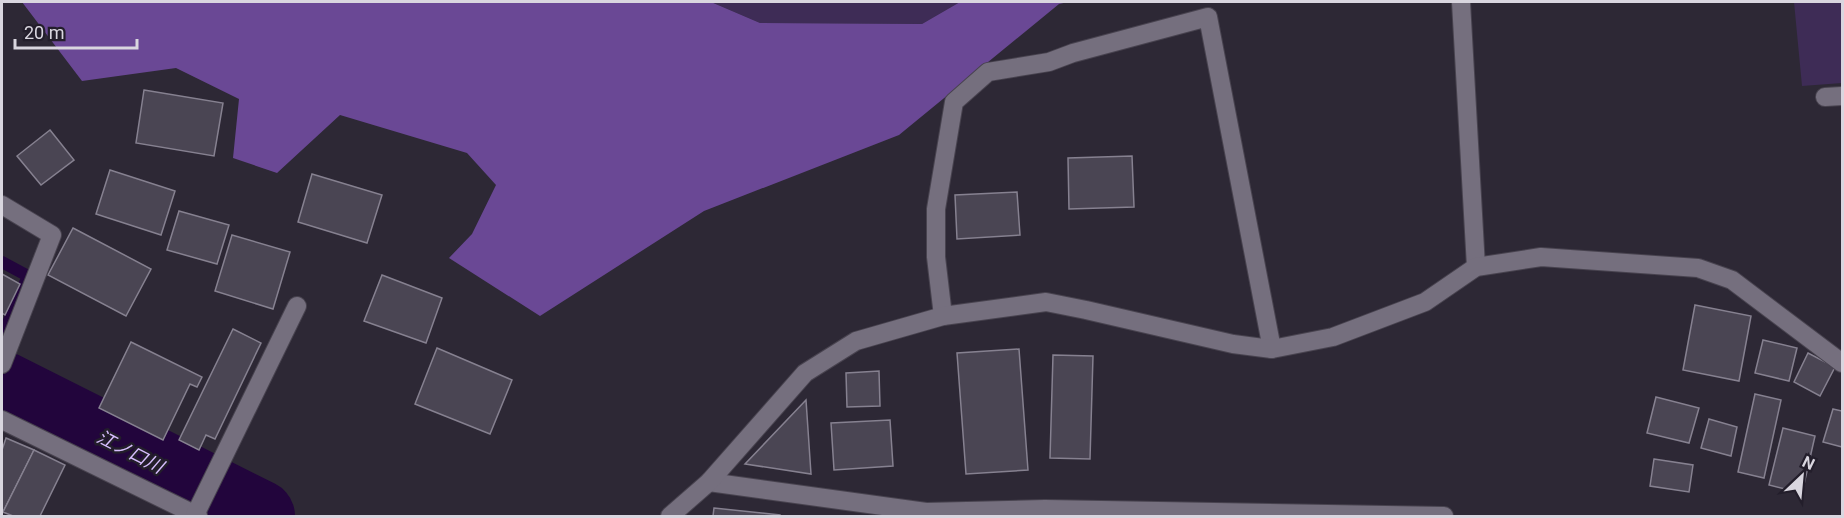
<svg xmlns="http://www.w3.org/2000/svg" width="1844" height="518" viewBox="0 0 1844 518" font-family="Roboto,'Noto Sans JP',sans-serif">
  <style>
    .green { fill: #3e2c56 }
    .forest { fill: #6a4895 }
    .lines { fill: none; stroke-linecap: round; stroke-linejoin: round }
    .stream { stroke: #22053c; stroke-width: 12 }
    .river { stroke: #22053c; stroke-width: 72 }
    .building { fill: #4a4553; stroke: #868190; stroke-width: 1.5 }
    .minor-casing { stroke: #48434f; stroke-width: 20 }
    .minor { stroke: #756f7e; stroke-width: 18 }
    .labels { text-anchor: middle; stroke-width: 5; stroke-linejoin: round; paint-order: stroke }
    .water-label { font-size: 18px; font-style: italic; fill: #d6bdfd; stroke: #231e2b }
  </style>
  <rect width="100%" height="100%" fill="#2d2835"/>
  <g class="green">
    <polygon points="711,2 960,2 922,24 760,23"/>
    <polygon points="1794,2 1842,2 1842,83 1802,86"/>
  </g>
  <polygon class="forest" points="22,2 711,2 760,23 922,24 960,2 1068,2 1059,4 899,135 704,211 540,316 449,258 472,234 496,185 467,153 340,115 277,173 233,158 239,99 176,68 82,81"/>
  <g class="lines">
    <polyline class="stream" points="2,262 28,276 2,337"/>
    <polyline class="river" points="2,387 259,516"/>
  </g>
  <g class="building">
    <polygon points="144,90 223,103 214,156 136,143"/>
    <polygon points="50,130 74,160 41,185 17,156"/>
    <polygon points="1132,156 1134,207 1069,209 1068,158"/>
    <polygon points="110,170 175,191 161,235 96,214"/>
    <polygon points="312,174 382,195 367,243 298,222"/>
    <polygon points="1017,192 1020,235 957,239 955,195"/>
    <polygon points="179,211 229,225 217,264 167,250"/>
    <polygon points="73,228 151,269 126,316 48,275"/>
    <polygon points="232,235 290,252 273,309 215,291"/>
    <polygon points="2,274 20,284 5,315 2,313"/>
    <polygon points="382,275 442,298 426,343 364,321"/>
    <polygon points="1695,305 1751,316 1739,381 1683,370"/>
    <polygon points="233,329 261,343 215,439 206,435 199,450 179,440"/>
    <polygon points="1763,340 1797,348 1789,381 1755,373"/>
    <polygon points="131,342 202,377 197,387 190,384 163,440 99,408"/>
    <polygon points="437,348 512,380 490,434 415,404"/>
    <polygon points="1019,349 1028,470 966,474 957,353"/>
    <polygon points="1808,353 1835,367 1820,396 1794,382"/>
    <polygon points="1053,355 1093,356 1090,459 1050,458"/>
    <polygon points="879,371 880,406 847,407 846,373"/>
    <polygon points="1755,394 1781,400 1764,478 1738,472"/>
    <polygon points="1656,397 1699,408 1689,443 1647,433"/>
    <polygon points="806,400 811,474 745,464"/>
    <polygon points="1833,409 1842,411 1842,447 1823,442"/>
    <polygon points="1709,419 1737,427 1731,456 1701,448"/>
    <polygon points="890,420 893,466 834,470 831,423"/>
    <polygon points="1783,428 1815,436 1802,493 1769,485"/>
    <polygon points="6,438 34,450 3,512 2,511 2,450"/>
    <polygon points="34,450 65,465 40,516 13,516 3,512"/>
    <polygon points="1654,459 1693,465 1689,492 1650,486"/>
    <polygon points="714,508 780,515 780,516 713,516"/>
  </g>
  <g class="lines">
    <defs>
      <g id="minor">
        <polyline points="1461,2 1476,267"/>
        <polyline points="1825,97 1842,96"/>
        <polyline points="2,205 52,235 2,364"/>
        <polyline points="943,316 936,257 936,209 954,102 988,72 1049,62 1073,53 1208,17 1272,349"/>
        <polyline points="2,420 198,516"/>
        <polyline points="709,482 926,512 1045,509 1444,516"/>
        <polyline points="195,515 297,306"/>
        <polyline points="670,516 709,482 805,373 856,341 943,316 1046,302 1086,310 1233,344 1272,349 1333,337 1425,302 1476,267 1541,257 1698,268 1732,280 1842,363"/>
      </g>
    </defs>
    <use href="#minor" class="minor-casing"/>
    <use href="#minor" class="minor"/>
  </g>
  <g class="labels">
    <g class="water-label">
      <text transform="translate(130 452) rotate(27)" y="6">江ノ口川</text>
    </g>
  </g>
  <rect width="1844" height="518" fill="none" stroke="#d9d6df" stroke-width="6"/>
  <g transform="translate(1802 476) rotate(26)" stroke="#231e2b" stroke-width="4.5" paint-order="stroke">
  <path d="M0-4.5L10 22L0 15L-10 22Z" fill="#d9d6df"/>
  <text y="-9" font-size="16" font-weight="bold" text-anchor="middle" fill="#d9d6df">N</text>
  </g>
  <path d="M15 39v9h122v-9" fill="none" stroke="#d9d6df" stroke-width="3"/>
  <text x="24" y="39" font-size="18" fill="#d9d6df" stroke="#231e2b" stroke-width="4.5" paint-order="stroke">20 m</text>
</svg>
